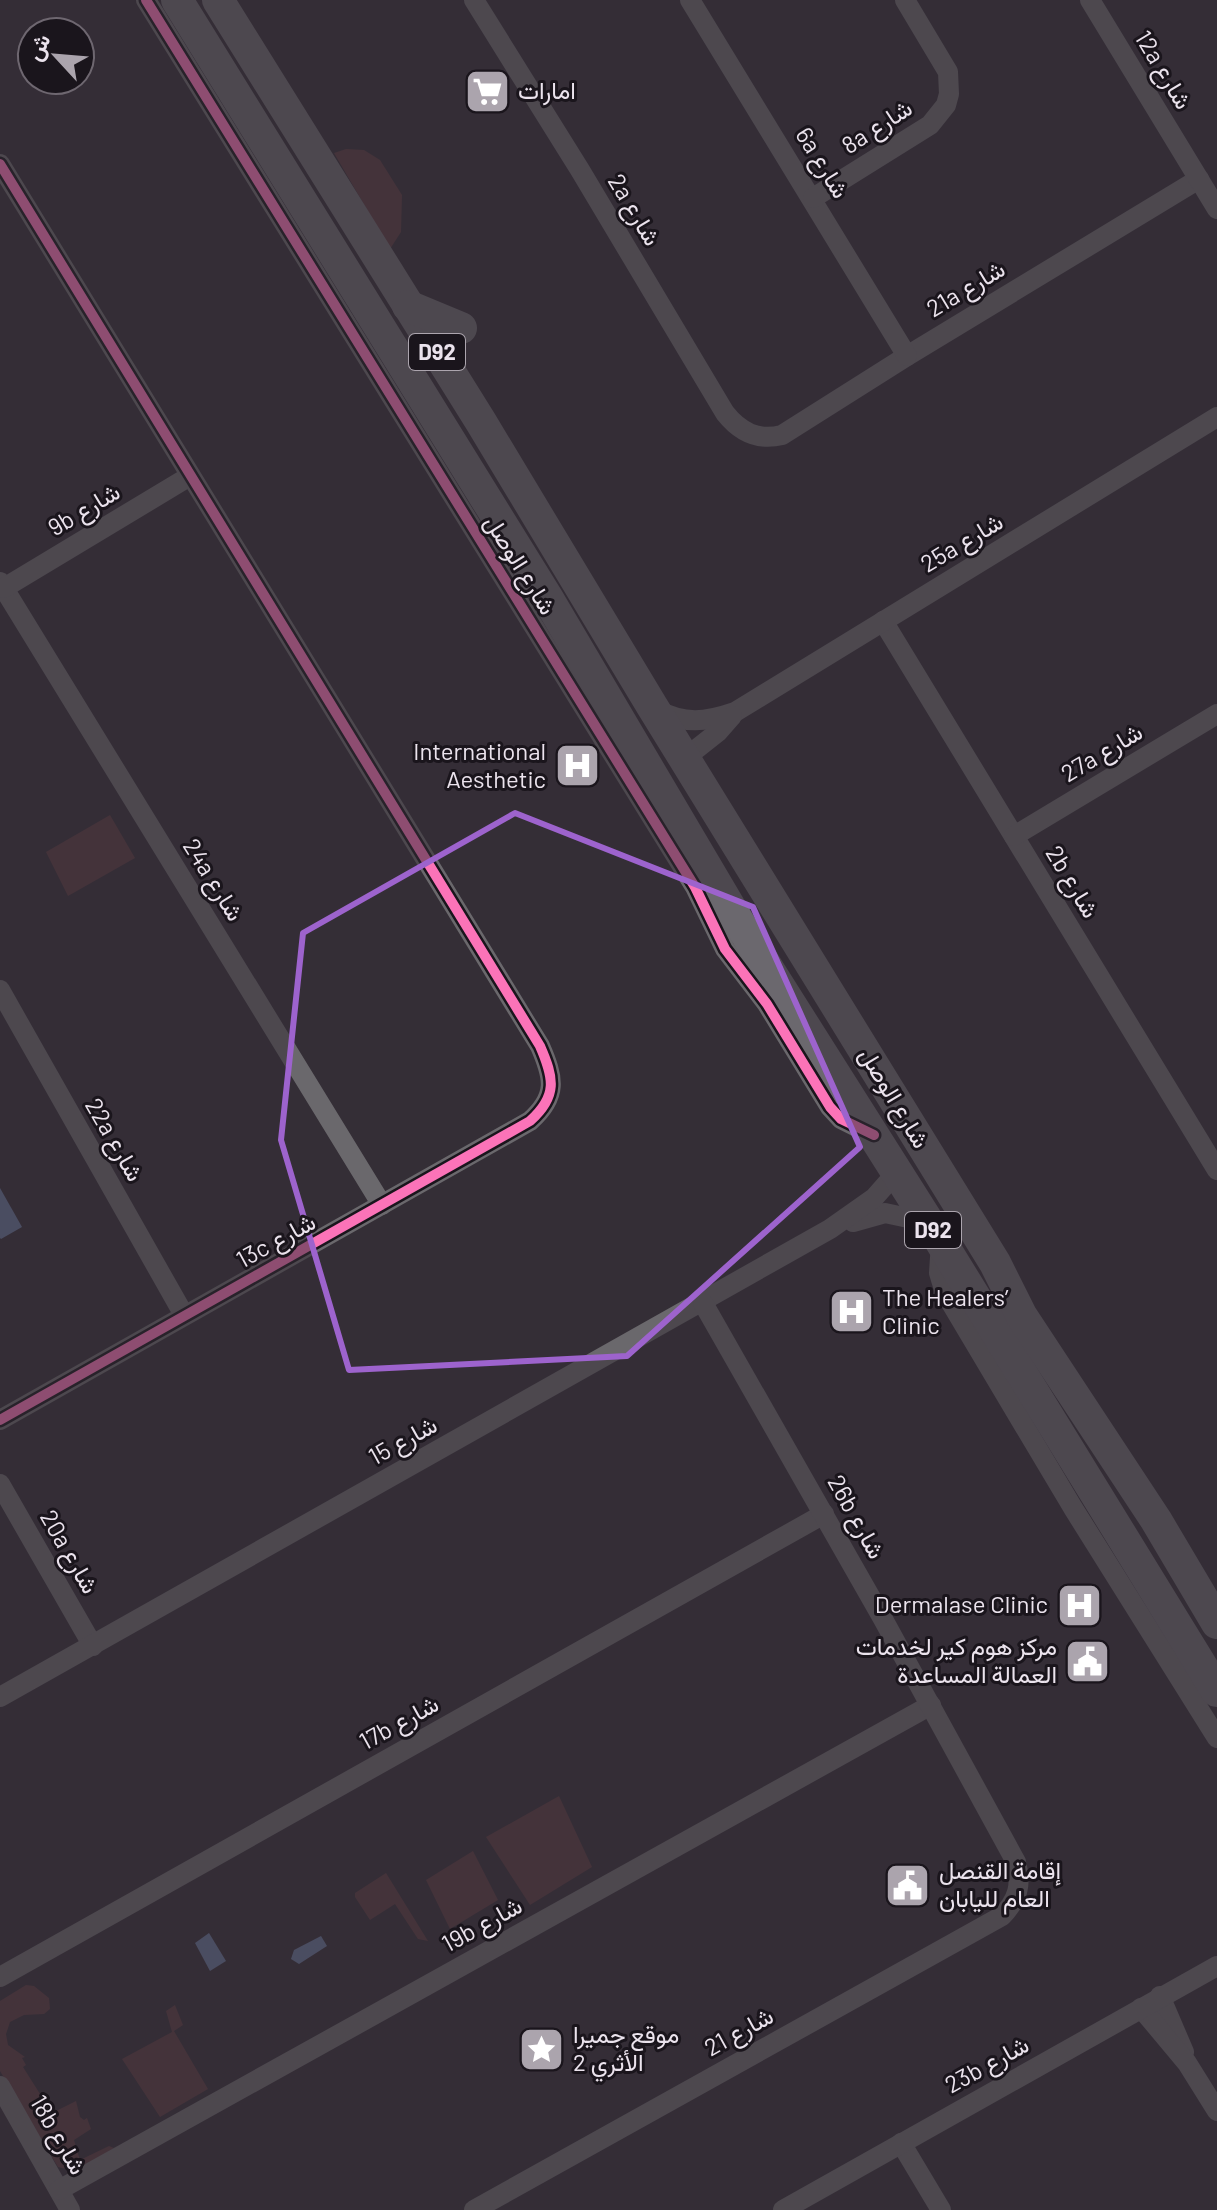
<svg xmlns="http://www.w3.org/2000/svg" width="1217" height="2210" viewBox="0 0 1217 2210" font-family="Barlow,Vazirmatn,sans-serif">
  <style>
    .green { fill: #583a3f }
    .water { fill: #657396 }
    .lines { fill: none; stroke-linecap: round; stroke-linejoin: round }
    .street { stroke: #6a686c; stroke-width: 20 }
    .primary { stroke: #6b686e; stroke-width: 32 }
    .cycleway-casing { stroke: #1a151c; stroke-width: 15 }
    .cycleway { stroke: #fb73b8; stroke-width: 10 }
    .marked { fill: none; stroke: #9d63cd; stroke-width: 6; stroke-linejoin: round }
    .labels { text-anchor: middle; stroke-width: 6; stroke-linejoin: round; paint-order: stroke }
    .shield { fill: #1a151c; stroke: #aca5ae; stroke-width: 2 }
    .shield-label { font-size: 22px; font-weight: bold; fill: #ebe3ed }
    .street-label { font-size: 24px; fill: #ebe3ed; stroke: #1a151c }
    .poi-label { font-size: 24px; fill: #ebe3ed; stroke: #1a151c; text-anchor: start }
  </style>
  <rect width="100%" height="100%" fill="#342e36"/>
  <g class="green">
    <polygon points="346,149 364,150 380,160 402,195 401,232 390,249 334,153"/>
    <polygon points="110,815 135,858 68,896 46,852"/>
    <polygon points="559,1796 592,1867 530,1905 486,1837"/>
    <polygon points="473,1851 498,1900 450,1929 426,1880"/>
    <polygon points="386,1873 428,1941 418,1939 395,1904 370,1920 355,1897 355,1893"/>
    <path d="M26,1985L34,1986L49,1998L50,2009L44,2014L24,2015L10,2022L6,2034L8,2045L25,2057L22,2058L26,2065L23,2067L52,2113L76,2101L80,2117L84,2120L87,2118L91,2129L74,2140L80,2160L109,2146L114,2148C94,2161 83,2174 58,2167L0,2071V2001Z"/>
    <polygon points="175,2005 183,2025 174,2031 208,2089 160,2117 122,2059 172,2032 166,2011"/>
  </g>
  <g class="water">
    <polygon points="0,1188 22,1227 1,1239 0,1238"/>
    <polygon points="209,1933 226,1961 210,1971 195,1943"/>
    <polygon points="321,1936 327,1946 299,1964 291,1959 294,1950"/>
  </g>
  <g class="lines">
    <g class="street">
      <polyline points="146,0 695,887 725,949 767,1004 830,1107 841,1119 871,1134"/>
      <path d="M474,0L580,170L725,413C740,432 758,441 782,435L907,356L1199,179"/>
      <polyline points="690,0 907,356"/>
      <polyline points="1090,0 1217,209"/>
      <path d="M0,164L540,1046C554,1078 558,1096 530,1121L0,1420"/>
      <polyline points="813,198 930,125 946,105 949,94 948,72 905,0"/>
      <polyline points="0,582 382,1205"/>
      <polyline points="4,588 190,476"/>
      <polyline points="883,621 1217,1170"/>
      <path d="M656,709C684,725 706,722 735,712L1217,417"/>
      <polyline points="685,758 718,732 732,716"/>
      <polyline points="1014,836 1217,714"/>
      <polyline points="0,990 184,1315"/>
      <polyline points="853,1222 885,1213 927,1222"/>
      <polyline points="941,1242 939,1273 945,1293 1073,1508 1217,1738"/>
      <polyline points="0,1484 93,1646"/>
      <polyline points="0,1697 830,1229 874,1198 896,1173"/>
      <polyline points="0,1977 824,1514"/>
      <polyline points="1160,1996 1184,2052"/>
      <polyline points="1141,2008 1187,2063 1217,2111"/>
      <polyline points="0,2086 70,2210"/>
      <polyline points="901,2143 941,2210"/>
      <polyline points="59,2190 931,1705"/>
      <path d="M474,2210L1002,1916C1018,1899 1022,1885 1016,1862L883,1619L703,1303"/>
      <polyline points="783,2210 1217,1966"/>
    </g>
    <g class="primary">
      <polyline points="177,0 548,599 741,926 941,1242 1217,1691"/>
      <polyline points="218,0 481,422 652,706 995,1263 1021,1315 1156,1520 1217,1623"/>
      <polyline points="408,306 461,328"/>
    </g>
    <defs>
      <g id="cycleway">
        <polyline points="146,0 695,887 725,949 767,1004 830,1107 841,1119 874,1135"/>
        <path d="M0,164L540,1046C554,1078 558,1096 530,1121L0,1420"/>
      </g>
    </defs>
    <use href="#cycleway" class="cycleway-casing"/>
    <use href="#cycleway" class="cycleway"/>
  </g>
  <path d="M0 0H1217V2210H0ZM515,813L753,907L860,1147L627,1356L349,1370L281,1140L303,933Z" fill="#342e36" fill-opacity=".55" fill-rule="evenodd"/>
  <path class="marked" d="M515,813L753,907L860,1147L627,1356L349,1370L281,1140L303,933Z"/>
  <defs>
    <symbol id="supermarket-square" viewBox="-11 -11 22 22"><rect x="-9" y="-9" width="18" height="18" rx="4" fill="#aba4ad" stroke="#1a151c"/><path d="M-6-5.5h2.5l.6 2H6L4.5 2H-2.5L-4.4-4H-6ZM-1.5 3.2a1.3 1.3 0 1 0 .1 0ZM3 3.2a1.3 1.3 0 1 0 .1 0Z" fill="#fff"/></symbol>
    <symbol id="hospital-square" viewBox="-11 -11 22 22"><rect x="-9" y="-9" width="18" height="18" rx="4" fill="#aba4ad" stroke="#1a151c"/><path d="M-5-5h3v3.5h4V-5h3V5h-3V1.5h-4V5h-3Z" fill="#fff"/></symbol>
    <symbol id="civic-square" viewBox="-11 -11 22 22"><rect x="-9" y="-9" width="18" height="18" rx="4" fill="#aba4ad" stroke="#1a151c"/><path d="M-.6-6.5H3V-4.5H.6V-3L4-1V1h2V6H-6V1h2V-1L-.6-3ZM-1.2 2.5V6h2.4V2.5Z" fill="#fff"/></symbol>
    <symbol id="sight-square" viewBox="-11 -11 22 22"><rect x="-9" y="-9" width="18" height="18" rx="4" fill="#aba4ad" stroke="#1a151c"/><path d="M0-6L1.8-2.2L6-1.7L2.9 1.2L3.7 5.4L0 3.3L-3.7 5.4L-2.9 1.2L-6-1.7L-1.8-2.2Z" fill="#fff"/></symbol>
  </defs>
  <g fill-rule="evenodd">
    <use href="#supermarket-square" x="462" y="66" width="51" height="51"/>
    <use href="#hospital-square" x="552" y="740" width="51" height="51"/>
    <use href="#hospital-square" x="826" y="1286" width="51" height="51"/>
    <use href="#hospital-square" x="1054" y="1580" width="51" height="51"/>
    <use href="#civic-square" x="1062" y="1636" width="51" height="51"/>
    <use href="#civic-square" x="882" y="1860" width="51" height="51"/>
    <use href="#sight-square" x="516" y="2024" width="51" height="51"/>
  </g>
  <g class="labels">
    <g class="shield">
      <rect x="409" y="334" width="56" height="36" rx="6"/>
      <rect x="905" y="1212" width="56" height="36" rx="6"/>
    </g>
    <g class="shield-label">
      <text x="437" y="360">D92</text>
      <text x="933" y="1238">D92</text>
    </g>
    <g class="street-label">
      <text transform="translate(1163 70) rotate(59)" y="8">12a شارع</text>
      <text transform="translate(877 127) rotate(-33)" y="8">8a شارع</text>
      <text transform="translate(822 163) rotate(58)" y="8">6a شارع</text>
      <text transform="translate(634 210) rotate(59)" y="8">2a شارع</text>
      <text transform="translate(966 289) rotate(-31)" y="8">21a شارع</text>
      <text transform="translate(84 510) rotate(-31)" y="8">9b شارع</text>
      <text transform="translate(962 543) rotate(-31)" y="8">25a شارع</text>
      <text transform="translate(520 565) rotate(58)" y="8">شارع الوصل</text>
      <text transform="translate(1102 753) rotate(-31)" y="8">27a شارع</text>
      <text transform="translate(213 880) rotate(58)" y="8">24a شارع</text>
      <text transform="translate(1072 882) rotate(59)" y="8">2b شارع</text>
      <text transform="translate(894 1098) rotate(59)" y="8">شارع الوصل</text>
      <text transform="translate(114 1140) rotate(60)" y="8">22a شارع</text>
      <text transform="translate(276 1241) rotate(-29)" y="8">13c شارع</text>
      <text transform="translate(403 1441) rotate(-29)" y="8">شارع 15</text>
      <text transform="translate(856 1517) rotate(61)" y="8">26b شارع</text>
      <text transform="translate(69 1552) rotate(60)" y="8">20a شارع</text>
      <text transform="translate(399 1723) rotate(-29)" y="8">17b شارع</text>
      <text transform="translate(482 1925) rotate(-29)" y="8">19b شارع</text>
      <text transform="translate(739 2032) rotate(-29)" y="8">شارع 21</text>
      <text transform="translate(987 2065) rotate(-29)" y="8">23b شارع</text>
      <text transform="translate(58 2135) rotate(60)" y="8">18b شارع</text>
    </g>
    <g class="poi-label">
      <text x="518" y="99">امارات</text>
      <text x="546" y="760" text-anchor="end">International<tspan x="546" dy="28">Aesthetic</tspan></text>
      <text x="882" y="1306">The Healers’<tspan x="882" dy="28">Clinic</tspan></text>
      <text x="1048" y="1613" text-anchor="end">Dermalase Clinic</text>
      <text x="1057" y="1655" text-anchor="end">مركز هوم كير لخدمات<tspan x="1057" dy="28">العمالة المساعدة</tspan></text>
      <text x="939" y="1879">إقامة القنصل<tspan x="939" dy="28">العام لليابان</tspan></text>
      <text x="573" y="2043">موقع جميرا<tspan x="573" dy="28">2 الأثري</tspan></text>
    </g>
  </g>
  <g transform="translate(56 56) rotate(296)"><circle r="38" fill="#1a151c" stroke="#6e6770" stroke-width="2"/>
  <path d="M0-6L14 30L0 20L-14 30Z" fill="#aba4ad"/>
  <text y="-12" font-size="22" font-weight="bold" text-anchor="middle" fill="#ebe3ed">ش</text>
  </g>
</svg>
